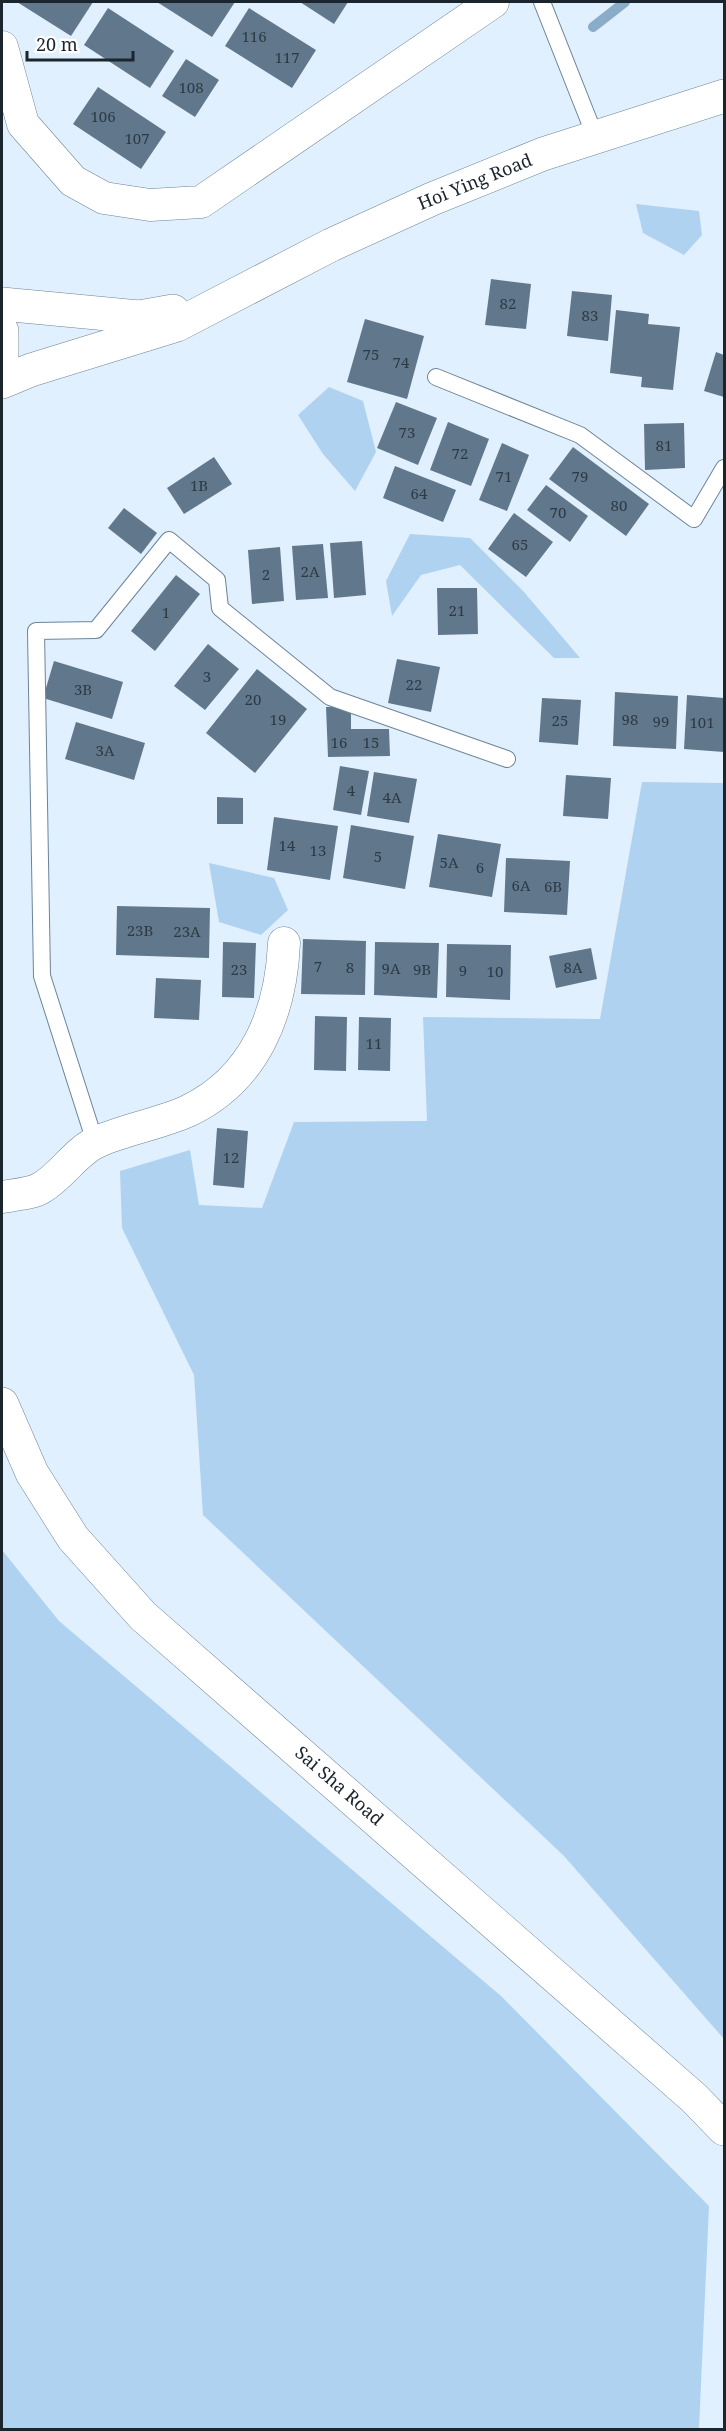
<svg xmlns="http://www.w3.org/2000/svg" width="726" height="2431" viewBox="0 0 726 2431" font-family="'Noto Serif',serif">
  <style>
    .green { fill: #afd2f0 }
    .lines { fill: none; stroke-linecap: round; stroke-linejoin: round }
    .stream { stroke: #89acc9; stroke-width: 10 }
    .building { fill: #61788c }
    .lane-casing { stroke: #6c8498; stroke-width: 18 }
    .street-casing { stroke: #6c8498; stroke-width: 33 }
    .secondary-casing { stroke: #6c8498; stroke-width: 34 }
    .lane { stroke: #fff; stroke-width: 16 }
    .street { stroke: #fff; stroke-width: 32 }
    .secondary { stroke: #fff; stroke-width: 33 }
    .labels { text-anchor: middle; stroke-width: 5; stroke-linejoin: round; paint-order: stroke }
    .number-label { font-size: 15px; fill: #2c3a45 }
    .street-label { font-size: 18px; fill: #1b252d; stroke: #fff }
  </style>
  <rect width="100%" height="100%" fill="#e1f0fe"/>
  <g class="green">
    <polygon points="636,204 699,211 702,235 684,255 643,233"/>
    <polygon points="329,387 363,401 376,452 355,491 323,454 298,415"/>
    <polygon points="410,534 470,538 524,592 580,658 554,658 460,565 421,575 392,616 386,581"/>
    <polygon points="642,782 724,783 724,2039 564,1856 203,1515 194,1375 122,1228 120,1171 190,1150 199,1205 262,1208 294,1122 427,1121 423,1017 600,1019"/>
    <polygon points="209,863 274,878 288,910 261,935 219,922"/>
    <polygon points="2,1550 59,1621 501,1996 709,2206 699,2429 2,2429"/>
  </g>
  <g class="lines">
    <polyline class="stream" points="593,27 625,2"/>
  </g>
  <g class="building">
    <polygon points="17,2 93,2 71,36"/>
    <polygon points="157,2 235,2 212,37"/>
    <polygon points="300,2 348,2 334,24"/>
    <polygon points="108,8 174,51 150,88 84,45"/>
    <polygon points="249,8 316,50 292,88 225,46"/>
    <polygon points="186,59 219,80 195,117 162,96"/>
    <polygon points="98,87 166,132 141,169 73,124"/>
    <polygon points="491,279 531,284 526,329 485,325"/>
    <polygon points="572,291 612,295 608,341 567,336"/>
    <polygon points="616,310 649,314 648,324 680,327 673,390 641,387 642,377 610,373"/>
    <polygon points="365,319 424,336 407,399 347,382"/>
    <polygon points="716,352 724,355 724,397 704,391"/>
    <polygon points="396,402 437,418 418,465 377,448"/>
    <polygon points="448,422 489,439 471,486 430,470"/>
    <polygon points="684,423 685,468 645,470 644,424"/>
    <polygon points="502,443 529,455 507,511 479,500"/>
    <polygon points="573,447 649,504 626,536 549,479"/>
    <polygon points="214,457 232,484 184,514 167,488"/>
    <polygon points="395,466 456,490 443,522 383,498"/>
    <polygon points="546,485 588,516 570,542 527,510"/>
    <polygon points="124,508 157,533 141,554 108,528"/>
    <polygon points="514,513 553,542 526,577 488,549"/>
    <polygon points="362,541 366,595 334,598 330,543"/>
    <polygon points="323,544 328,598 296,600 292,546"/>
    <polygon points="280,547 284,601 252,604 248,550"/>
    <polygon points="176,575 200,594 155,651 131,631"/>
    <polygon points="437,588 477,588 478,634 438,635"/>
    <polygon points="208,644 239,669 205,710 174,686"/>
    <polygon points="397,659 440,667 431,712 388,703"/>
    <polygon points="54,661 123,682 112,719 43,698"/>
    <polygon points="257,669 307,709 255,773 206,733"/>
    <polygon points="615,692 678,696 676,749 613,746"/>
    <polygon points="687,695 724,698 724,752 684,749"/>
    <polygon points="542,698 581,700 578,745 539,742"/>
    <polygon points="351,706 351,729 389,729 390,756 328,757 326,707"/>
    <polygon points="76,722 145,743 134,780 65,759"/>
    <polygon points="340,766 369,771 361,815 333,810"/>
    <polygon points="374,772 417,779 409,823 367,816"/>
    <polygon points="566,775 611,778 608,819 563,816"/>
    <polygon points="217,797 243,798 243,824 217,824"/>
    <polygon points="274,817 338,826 330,880 267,870"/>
    <polygon points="351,825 414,836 405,889 343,878"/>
    <polygon points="438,834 501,844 492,897 429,887"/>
    <polygon points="506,858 570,861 567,915 504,912"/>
    <polygon points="117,906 210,908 209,958 116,955"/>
    <polygon points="303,939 366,941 365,995 301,994"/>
    <polygon points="223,942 256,943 254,998 222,997"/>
    <polygon points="375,942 439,943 437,998 374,995"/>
    <polygon points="447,944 511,945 510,1000 446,997"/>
    <polygon points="591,948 597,979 556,988 549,956"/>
    <polygon points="156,978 201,980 199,1020 154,1018"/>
    <polygon points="315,1016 347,1017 346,1071 314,1070"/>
    <polygon points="359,1017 391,1018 390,1071 358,1070"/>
    <polygon points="217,1128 248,1131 244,1188 213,1185"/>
  </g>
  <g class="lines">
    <defs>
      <g id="lane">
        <polyline points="542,2 595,136"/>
        <polyline points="436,377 580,435 694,519 724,468"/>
        <polyline points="95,1142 42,976 36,631 96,630 169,540 217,580 220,608 330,697 507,759"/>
      </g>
      <g id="street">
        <polyline points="2,47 23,124 73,181 104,198 150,205 201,202 493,2"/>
        <path d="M2,1197C13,1195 31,1194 41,1188C62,1176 76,1151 97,1142C126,1129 159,1124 188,1111C255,1079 281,1013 284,943"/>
      </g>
      <g id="secondary">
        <polyline points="2,304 139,317 173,311"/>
        <polyline points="2,331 2,356"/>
        <polyline points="2,382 31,370 177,325 331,245 432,199 543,154 724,96"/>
        <polyline points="2,1404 32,1473 73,1538 143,1616 694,2098 724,2129"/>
      </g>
    </defs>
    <use href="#lane" class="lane-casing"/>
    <use href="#street" class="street-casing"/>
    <use href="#secondary" class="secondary-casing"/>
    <use href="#lane" class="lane"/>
    <use href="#street" class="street"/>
    <use href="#secondary" class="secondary"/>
  </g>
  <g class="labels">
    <g class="number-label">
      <text x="254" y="42">116</text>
      <text x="287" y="63">117</text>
      <text x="191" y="93">108</text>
      <text x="103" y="122">106</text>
      <text x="137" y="144">107</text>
      <text x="508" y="309">82</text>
      <text x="590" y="321">83</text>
      <text x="371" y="360">75</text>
      <text x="401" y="368">74</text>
      <text x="407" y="438">73</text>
      <text x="664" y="451">81</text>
      <text x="460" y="459">72</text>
      <text x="504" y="482">71</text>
      <text x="580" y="482">79</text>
      <text x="199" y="491">1B</text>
      <text x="419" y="499">64</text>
      <text x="619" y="511">80</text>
      <text x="558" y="518">70</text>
      <text x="520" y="550">65</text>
      <text x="310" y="577">2A</text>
      <text x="266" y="580">2</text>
      <text x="457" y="616">21</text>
      <text x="166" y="618">1</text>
      <text x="207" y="682">3</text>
      <text x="414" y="690">22</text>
      <text x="83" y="695">3B</text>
      <text x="253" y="705">20</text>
      <text x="278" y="725">19</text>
      <text x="630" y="725">98</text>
      <text x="560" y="726">25</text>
      <text x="661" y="727">99</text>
      <text x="702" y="728">101</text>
      <text x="339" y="748">16</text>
      <text x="371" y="748">15</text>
      <text x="105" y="756">3A</text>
      <text x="351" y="796">4</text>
      <text x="392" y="803">4A</text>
      <text x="287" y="851">14</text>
      <text x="318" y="856">13</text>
      <text x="378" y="862">5</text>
      <text x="449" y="868">5A</text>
      <text x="480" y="873">6</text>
      <text x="521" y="891">6A</text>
      <text x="553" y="892">6B</text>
      <text x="140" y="936">23B</text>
      <text x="187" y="937">23A</text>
      <text x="318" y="972">7</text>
      <text x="350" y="973">8</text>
      <text x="573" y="973">8A</text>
      <text x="391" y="974">9A</text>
      <text x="239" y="975">23</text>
      <text x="422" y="975">9B</text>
      <text x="463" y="976">9</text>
      <text x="495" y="977">10</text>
      <text x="374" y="1049">11</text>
      <text x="231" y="1163">12</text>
    </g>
    <g class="street-label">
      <text transform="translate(475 182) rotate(-22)" y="6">Hoi Ying Road</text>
      <text transform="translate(339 1786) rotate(41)" y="6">Sai Sha Road</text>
    </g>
  </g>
  <rect width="726" height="2431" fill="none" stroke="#1b252d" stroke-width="6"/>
  <path d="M27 51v9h106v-9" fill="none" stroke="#1b252d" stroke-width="3"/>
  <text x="36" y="51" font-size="18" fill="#1b252d" stroke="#ffffff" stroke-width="4.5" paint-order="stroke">20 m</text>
</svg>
